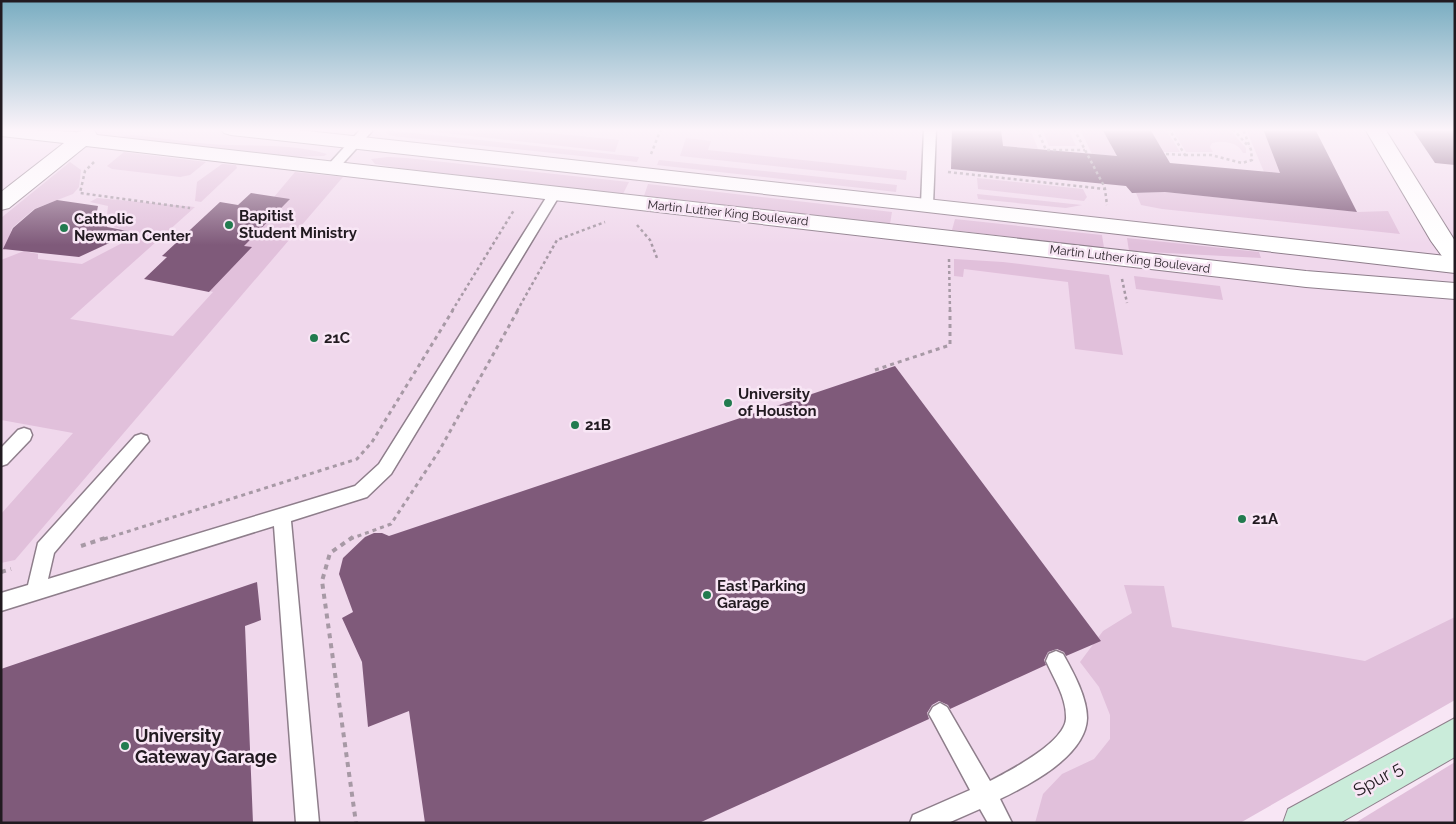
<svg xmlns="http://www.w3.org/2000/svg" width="1456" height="824" viewBox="0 0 1456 824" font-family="Raleway,sans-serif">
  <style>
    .built { fill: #f0d8ec }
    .green { fill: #e1c0db }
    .building { fill: #7f5a7a }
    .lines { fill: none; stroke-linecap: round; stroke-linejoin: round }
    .service-casing { stroke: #8e7e8b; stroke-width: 3 }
    .minor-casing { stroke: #8e7e8b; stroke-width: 2 }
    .tertiary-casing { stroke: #8e7e8b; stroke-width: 2 }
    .secondary-casing { stroke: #8e7e8b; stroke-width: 2 }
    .path-far2 { stroke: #a799a5; stroke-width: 2.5; stroke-dasharray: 3 3; stroke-linecap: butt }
    .path-far1 { stroke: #a799a5; stroke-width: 3; stroke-dasharray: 4 4; stroke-linecap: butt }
    .path { stroke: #a799a5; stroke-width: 4; stroke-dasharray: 5 5; stroke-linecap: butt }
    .service { fill: #fff; fill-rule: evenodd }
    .minor { fill: #fff; fill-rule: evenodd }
    .tertiary { fill: #fff; fill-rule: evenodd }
    .secondary { fill: #caecda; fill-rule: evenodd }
    .poi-dot { fill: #227b4f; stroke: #f8e6f5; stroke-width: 2 }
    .labels { text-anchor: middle; stroke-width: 5; stroke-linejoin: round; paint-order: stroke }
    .far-street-label { font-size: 12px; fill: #211a20; stroke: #f8e6f5 }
    .poi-label { font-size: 15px; font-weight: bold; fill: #211a20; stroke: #f8e6f5; text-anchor: start }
    .near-poi-label { font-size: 18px; font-weight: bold; fill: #211a20; stroke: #f8e6f5; text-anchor: start }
    .near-street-label { font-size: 18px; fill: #211a20; stroke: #f8e6f5 }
  </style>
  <rect width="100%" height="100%" fill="#f8e6f5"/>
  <polygon class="built" points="1,129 1455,129 1455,677 1186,823 1,823"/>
  <g class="green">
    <polygon points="408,129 511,129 619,140 615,152"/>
    <polygon points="1001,129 1030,129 1038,149 999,147 1002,141"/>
    <polygon points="1042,129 1068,129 1076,146 1049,146"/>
    <polygon points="1080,129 1102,129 1114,151 1120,152 1124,157 1092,154"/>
    <polygon points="1150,129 1166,129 1180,152 1160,152"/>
    <path d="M1172,129H1229L1246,148V153H1243C1238,142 1223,140 1212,143L1210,147L1213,152H1186Z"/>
    <polygon points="1246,129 1263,129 1270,147 1274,147 1287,176 1264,172"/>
    <polygon points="385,130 639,157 637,162 392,136 387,134"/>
    <path d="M133,135C164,138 197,144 228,145C262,146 294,144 327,154L324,156L290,157L126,138L121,136Z"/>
    <polygon points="686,138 711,141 708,150 907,171 906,180 680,156"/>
    <polygon points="124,152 206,162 190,175 180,177 112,169 107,166"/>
    <polygon points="388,157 407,158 629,182 623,194 404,169 375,164 371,159"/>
    <polygon points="659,160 897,185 896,192 657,165"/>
    <polygon points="70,162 81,170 79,187 73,194 34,209 12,228 5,250 1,250 1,218"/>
    <polygon points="222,164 236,165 237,168 201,202 195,201 197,182"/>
    <polygon points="295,172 343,177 15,560 1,563 1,514 73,433 1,420 1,260 24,251 38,254 38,259 82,264 126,241 127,231 114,227 117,218 107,215 108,206 90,202 97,198 195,207 70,319 173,336 213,292 209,291 242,246 289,200 274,197"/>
    <polygon points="977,178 1083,189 1087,197 1084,201 978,189"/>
    <polygon points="648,184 892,212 890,224 644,196"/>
    <polygon points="1165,192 1358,212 1388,211 1400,234 1162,209 1141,205 1136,193"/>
    <polygon points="977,194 1082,205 1066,208 978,199"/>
    <polygon points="955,219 1102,235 1104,248 952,230"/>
    <polygon points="1127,238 1259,252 1261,258 1129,251"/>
    <polygon points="954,259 1003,262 1109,275 1123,355 1075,349 1068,282 964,269 963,277 954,276"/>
    <polygon points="1134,276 1220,286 1223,300 1136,289"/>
    <polygon points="1124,585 1164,586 1172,627 1365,661 1455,617 1455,700 1240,823 1035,823 1043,794 1062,774 1094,759 1110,739 1110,715 1099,687 1080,662 1103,631 1132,613"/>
    <polygon points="1455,762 1455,823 1355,823"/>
  </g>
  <g class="building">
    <polygon points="952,129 1001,129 1003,146 1117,156 1102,129 1150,129 1170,163 1280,173 1263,129 1315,129 1357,212 1165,192 1132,193 1126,186 951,169"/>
    <polygon points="1412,129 1455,129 1455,165 1435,163"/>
    <polygon points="251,193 290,199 244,246 252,247 209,292 144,279 167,257 162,256 220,202 238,205"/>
    <polygon points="57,200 98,206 96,216 109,218 107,227 133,232 79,257 3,249 13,228 35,209"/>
    <polygon points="895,366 1101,641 1066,656 1064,652 1057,649 1048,652 1044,660 1046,665 950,709 948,705 939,701 932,705 927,713 929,719 699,823 425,823 409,711 368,727 362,662 342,618 353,612 339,574 343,558 365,537 374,533 382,533 389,536"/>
    <polygon points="257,582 261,620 245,626 253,823 1,823 1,669"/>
  </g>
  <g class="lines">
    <defs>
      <g id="service">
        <polygon points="361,129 374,129 336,171 328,171 326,168 328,165"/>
        <polygon points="924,129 936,129 933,205 927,209 921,205"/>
        <polygon points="555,189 561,193 391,474 367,497 291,521 319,823 296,823 274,526 1,611 1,593 28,585 38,543 135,436 141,434 147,436 149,441 54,553 48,579 355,486 379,464 549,193"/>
        <polygon points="24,428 30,430 32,435 30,440 7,464 1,466 1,448 18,430"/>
        <path d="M1056,651L1063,654C1073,672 1087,697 1087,718C1086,756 1029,785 1000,799L1012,823H988L980,809L948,823H910L913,815L970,790L933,721L929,714L933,707L940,703L947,707L990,781C1009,771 1064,743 1066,719C1067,698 1054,679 1046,661L1049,654Z"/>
      </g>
      <g id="minor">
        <path d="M1,129C26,129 50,131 74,132C79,133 86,129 93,129L97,135L1306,271L1455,283V299L1306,287L86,146L9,208L1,210V192L64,143L1,136Z"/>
        <polygon points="221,129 289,129 1455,257 1455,273 901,209 231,135 224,133"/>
      </g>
      <polygon id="tertiary" points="1365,129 1385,129 1455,241 1455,266 1447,263 1431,241"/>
      <polygon id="secondary" points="1455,718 1455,757 1340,823 1283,823 1288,809"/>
    </defs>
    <use href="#service" class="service-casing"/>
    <use href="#minor" class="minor-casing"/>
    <use href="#tertiary" class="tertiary-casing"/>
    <use href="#secondary" class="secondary-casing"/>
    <g class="path-far2">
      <polyline points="1037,129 1046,150 1085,150"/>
      <polyline points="1074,129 1105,188"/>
      <polyline points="1233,129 1249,147"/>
      <polyline points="651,154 661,129"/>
      <polyline points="1166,154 1185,155 1169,129"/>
      <polyline points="1185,155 1211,155 1242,163 1252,160 1251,150 1243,129"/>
      <polyline points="94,162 85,171 80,193 190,208"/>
      <polyline points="948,172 1105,189 1107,205"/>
      <polyline points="637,225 650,240 657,258"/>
      <polyline points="949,259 950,311"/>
      <polyline points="1122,279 1127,303"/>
      <polyline points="452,311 514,210"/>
      <polyline points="517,311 557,240 605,222"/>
    </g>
    <g class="path-far1">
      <polyline points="875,370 950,345 950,310"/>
      <polyline points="104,539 357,459 372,442 453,310"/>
      <polyline points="350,539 391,524 439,451 518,310"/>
    </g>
    <g class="path">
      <polyline points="353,537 330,553 322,581 356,823"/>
      <polyline points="81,546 108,537"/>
      <polyline points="1,572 11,569"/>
    </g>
    <use href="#service" class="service"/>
    <use href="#minor" class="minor"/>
    <use href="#tertiary" class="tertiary"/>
    <use href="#secondary" class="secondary"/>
  </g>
  <linearGradient id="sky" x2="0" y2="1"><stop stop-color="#79adc1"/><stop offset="0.53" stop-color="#fcf4fa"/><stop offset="1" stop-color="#fcf4fa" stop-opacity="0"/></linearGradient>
  <rect width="1456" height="245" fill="url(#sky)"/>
  <g class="poi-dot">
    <circle cx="229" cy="225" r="5"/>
    <circle cx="64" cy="228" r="5"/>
    <circle cx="314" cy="338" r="5"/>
    <circle cx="728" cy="403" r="5"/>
    <circle cx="575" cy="425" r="5"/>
    <circle cx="1242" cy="519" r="5"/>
    <circle cx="707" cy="595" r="5"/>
    <circle cx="125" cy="746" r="5"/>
  </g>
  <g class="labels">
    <g class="far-street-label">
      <text transform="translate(728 213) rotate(6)" y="4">Martin Luther King Boulevard</text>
      <text transform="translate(1130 259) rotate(7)" y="4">Martin Luther King Boulevard</text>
    </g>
    <g class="poi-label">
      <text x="239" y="221">Bapitist<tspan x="239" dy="17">Student Ministry</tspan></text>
      <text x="74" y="224">Catholic<tspan x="74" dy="17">Newman Center</tspan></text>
      <text x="324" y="343">21C</text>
      <text x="738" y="399">University<tspan x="738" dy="17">of Houston</tspan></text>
      <text x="585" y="430">21B</text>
      <text x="1252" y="524">21A</text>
      <text x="717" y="591">East Parking<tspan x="717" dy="17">Garage</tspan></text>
    </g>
    <g class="near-poi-label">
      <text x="135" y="742">University<tspan x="135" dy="21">Gateway Garage</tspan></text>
    </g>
    <g class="near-street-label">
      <text transform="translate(1378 779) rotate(-29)" y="6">Spur 5</text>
    </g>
  </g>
  <rect width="1456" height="824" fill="none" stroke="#211a20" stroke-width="5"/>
</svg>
